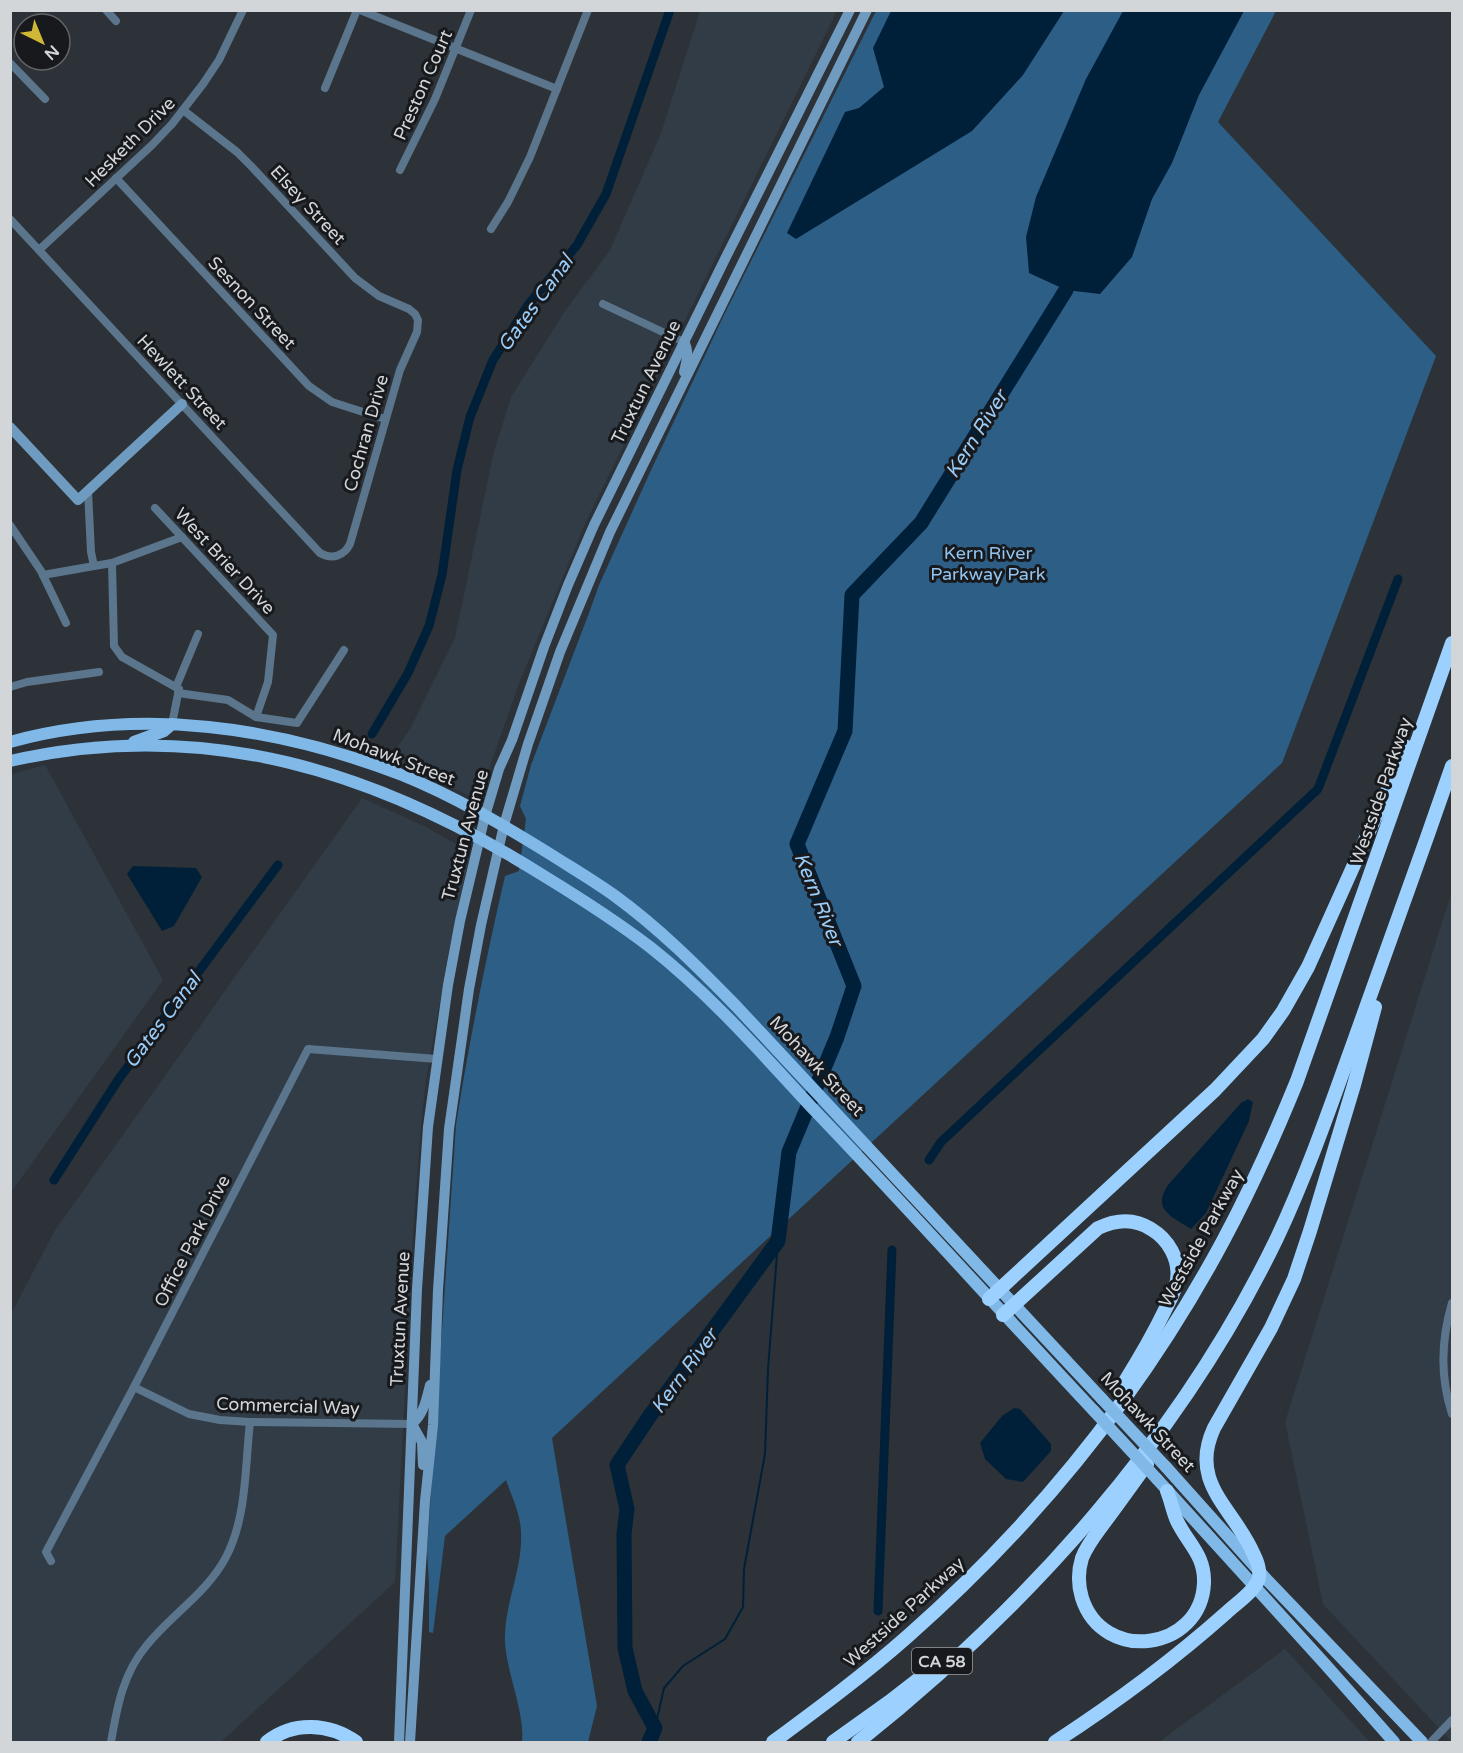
<svg xmlns="http://www.w3.org/2000/svg" width="1463" height="1753" viewBox="0 0 1463 1753" font-family="'Varela Round',sans-serif">
  <style>
    .built { fill: #313c46 }
    .green { fill: #2d5e86 }
    .water { fill: #00203a }
    .lines { fill: none; stroke-linecap: round; stroke-linejoin: round }
    .stream { stroke: #00203a; stroke-width: 2 }
    .canal { stroke: #00203a; stroke-width: 9 }
    .river { stroke: #00203a; stroke-width: 15 }
    .street { stroke: #5a758c; stroke-width: 8 }
    .secondary { stroke: #709bc0; stroke-width: 10 }
    .primary { stroke: #80b8e8; stroke-width: 12 }
    .highway { stroke: #9cd1ff; stroke-width: 14 }
    .primary-bridge { stroke: #80b8e8; stroke-width: 12 }
    .labels { text-anchor: middle; stroke-width: 6; stroke-linejoin: round; paint-order: stroke }
    .shield { fill: #17191c; stroke: #9a9da0; stroke-width: 1.5 }
    .shield-label { font-size: 16px; font-weight: bold; fill: #d2d6d9 }
    .street-label { font-size: 18px; fill: #d2d6d9; stroke: #17191c }
    .park-label { font-size: 18px; fill: #92c4f0; stroke: #17191c }
    .water-label { font-size: 20px; font-style: italic; fill: #99ccf8; stroke: #17191c }
  </style>
  <rect width="100%" height="100%" fill="#2c3237"/>
  <g class="built">
    <polygon points="700,11 837,11 585,524 518,686 481,792 470,796 388,760 410,729 455,638 493,455 511,397 565,311 610,250 661,133"/>
    <polygon points="45,765 163,980 11,1192 11,774"/>
    <polygon points="362,798 426,827 466,850 469,854 469,858 448,956 426,1081 422,1115 414,1216 395,1582 221,1742 11,1742 11,1314 54,1232"/>
    <polygon points="1452,891 1452,1742 1323,1604 1285,1422"/>
    <polygon points="1285,1649 1370,1742 1159,1742"/>
  </g>
  <path class="green" d="M876,11H1276L1218,122L1436,356L1282,763L552,1438L597,1706L588,1742H522C525,1713 507,1674 505,1643C503,1606 523,1570 521,1533C521,1515 512,1497 506,1480L445,1536L433,1633L429,1632V1584L427,1551L456,1125C469,1042 486,958 505,876L519,871L526,819L520,806L531,765L589,613L599,585L652,468L723,317Z"/>
  <g class="water">
    <polygon points="891,11 1064,11 1023,75 972,131 796,239 787,233 845,112 859,108 884,87 873,48"/>
    <polygon points="1123,11 1244,11 1199,95 1172,163 1152,199 1132,257 1100,294 1066,290 1029,273 1026,237 1036,197 1086,79"/>
    <polygon points="133,866 196,868 202,877 174,926 162,931 127,874"/>
    <path d="M1248,1099L1253,1102L1249,1121L1206,1213L1191,1229C1173,1217 1151,1210 1168,1185L1241,1103Z"/>
    <polygon points="1014,1408 1020,1409 1051,1444 1051,1451 1023,1482 1006,1479 985,1459 980,1443 1002,1416"/>
  </g>
  <g class="lines">
    <polyline class="stream" points="655,1728 664,1688 683,1666 725,1639 743,1607 744,1569 765,1454 768,1369 778,1241"/>
    <g class="canal">
      <polyline points="372,734 408,673 429,626 442,575 457,470 470,417 493,360 528,305 577,245 606,194 670,10"/>
      <polyline points="929,1160 941,1142 1318,789 1398,579"/>
      <polyline points="54,1180 118,1080 278,865"/>
      <polyline points="878,1611 892,1250"/>
    </g>
    <polyline class="river" points="649,1742 655,1728 635,1691 625,1648 624,1534 627,1509 617,1465 649,1417 778,1241 789,1152 837,1037 854,986 797,844 845,731 852,595 921,523 1066,290 1072,272"/>
    <g class="street">
      <polyline points="106,10 116,21"/>
      <polyline points="360,10 557,89"/>
      <polyline points="10,63 45,99"/>
      <polyline points="325,88 357,10"/>
      <polyline points="400,170 435,99 471,10"/>
      <polyline points="116,178 309,386 332,402 385,419"/>
      <path d="M10,219L320,553C332,560 344,556 350,544L400,370L417,332L418,320L415,314L409,309L379,296L355,278L252,167L237,152L183,110"/>
      <polyline points="491,229 508,202 530,157 588,10"/>
      <polyline points="39,250 152,145 172,124 203,84 219,60 243,10"/>
      <polyline points="603,304 684,342"/>
      <polyline points="155,508 273,635 268,682 256,717"/>
      <polyline points="10,525 41,571 66,623"/>
      <polyline points="112,563 114,646 122,657 179,689 172,724"/>
      <polyline points="94,566 112,563 182,537"/>
      <polyline points="43,575 94,566 91,552 88,491"/>
      <polyline points="10,687 27,682 99,672"/>
      <polyline points="176,687 198,634"/>
      <polyline points="178,693 228,700 256,717 297,723 344,650"/>
      <path d="M1452,1303C1441,1340 1440,1377 1452,1414"/>
      <polyline points="134,1387 189,1414 220,1420 250,1422 412,1424"/>
      <polyline points="51,1561 46,1552 134,1387 308,1049 437,1059"/>
      <path d="M111,1742C117,1707 123,1673 147,1645C172,1614 207,1593 226,1557C247,1517 245,1466 250,1422"/>
      <polyline points="1431,1742 1452,1720"/>
    </g>
    <g class="secondary">
      <path d="M684,372C686,363 690,351 684,342"/>
      <polyline points="10,427 78,500 182,404"/>
      <polyline points="412,1424 422,1442 423,1465"/>
      <path d="M412,1424C424,1414 426,1400 430,1385"/>
      <polyline points="399,1742 417,1289 428,1127 448,985 460,921 485,816 499,769 512,740 544,647 568,585 594,525 724,261 850,10"/>
      <polyline points="410,1742 425,1501 433,1425 438,1290 449,1129 469,989 481,925 504,825 528,744 560,652 610,532 867,10"/>
    </g>
    <g class="primary">
      <path d="M10,742C141,706 278,727 402,775C454,796 503,825 550,854C572,868 594,881 615,896C659,928 698,967 736,1006L1102,1399"/>
      <polyline points="134,742 164,731 172,724"/>
      <path d="M10,761C206,716 379,772 544,876C580,898 616,921 650,947C711,995 763,1055 816,1112C910,1210 1001,1312 1094,1411"/>
      <polyline points="1166,1467 1268,1581 1422,1742"/>
      <polyline points="1157,1479 1325,1664 1394,1742"/>
    </g>
    <g class="highway">
      <polyline points="989,1299 1215,1090 1263,1039 1283,1011 1308,967 1407,747"/>
      <path d="M1003,1315L1098,1228C1115,1220 1134,1218 1151,1229C1168,1239 1180,1259 1177,1280C1176,1290 1170,1300 1165,1310C1153,1335 1139,1359 1124,1383"/>
      <path d="M1147,1464C1133,1483 1119,1503 1104,1523C1096,1534 1087,1545 1082,1558C1078,1571 1078,1585 1082,1598C1103,1664 1201,1651 1204,1583C1205,1555 1188,1544 1177,1521C1173,1512 1171,1501 1167,1491"/>
      <path d="M267,1742C293,1721 329,1723 356,1742"/>
      <path d="M773,1742C819,1708 865,1674 908,1636C1035,1524 1143,1390 1223,1241C1251,1189 1275,1135 1297,1081L1452,643"/>
      <polyline points="833,1742 889,1702 938,1664"/>
      <path d="M858,1742C1029,1606 1181,1437 1277,1238C1307,1174 1330,1108 1354,1041C1387,950 1420,858 1452,766"/>
      <path d="M1055,1742C1115,1703 1172,1661 1226,1613C1234,1605 1258,1589 1259,1577C1260,1570 1257,1561 1254,1555C1235,1509 1188,1484 1214,1428L1271,1328L1294,1279L1310,1231L1354,1085L1375,1007"/>
    </g>
    <g class="primary-bridge">
      <polyline points="1102,1399 1166,1467"/>
      <polyline points="1094,1411 1157,1479"/>
    </g>
  </g>
  <g class="labels">
    <rect class="shield" x="912" y="1648" width="60" height="26" rx="4.5"/>
    <g class="shield-label">
      <text x="942" y="1667">CA 58</text>
    </g>
    <g class="street-label">
      <text transform="translate(423 85) rotate(-66)" y="6">Preston Court</text>
      <text transform="translate(130 142) rotate(-45)" y="6">Hesketh Drive</text>
      <text transform="translate(308 205) rotate(47)" y="6">Elsey Street</text>
      <text transform="translate(252 303) rotate(47)" y="6">Sesnon Street</text>
      <text transform="translate(182 382) rotate(47)" y="6">Hewlett Street</text>
      <text transform="translate(646 382) rotate(-64)" y="6">Truxtun Avenue</text>
      <text transform="translate(366 433) rotate(-74)" y="6">Cochran Drive</text>
      <text transform="translate(225 561) rotate(47)" y="6">West Brier Drive</text>
      <text transform="translate(394 757) rotate(21)" y="6">Mohawk Street</text>
      <text transform="translate(1381 791) rotate(-71)" y="6">Westside Parkway</text>
      <text transform="translate(465 835) rotate(-75)" y="6">Truxtun Avenue</text>
      <text transform="translate(817 1066) rotate(47)" y="6">Mohawk Street</text>
      <text transform="translate(1201 1238) rotate(-61)" y="6">Westside Parkway</text>
      <text transform="translate(192 1241) rotate(-63)" y="6">Office Park Drive</text>
      <text transform="translate(400 1319) rotate(-87)" y="6">Truxtun Avenue</text>
      <text transform="translate(288 1406) rotate(2)" y="6">Commercial Way</text>
      <text transform="translate(1148 1422) rotate(47)" y="6">Mohawk Street</text>
      <text transform="translate(904 1612) rotate(-42)" y="6">Westside Parkway</text>
    </g>
    <g class="park-label">
      <text x="988" y="559">Kern River<tspan x="988" dy="21">Parkway Park</tspan></text>
    </g>
    <g class="water-label">
      <text transform="translate(535 303) rotate(-54)" y="7">Gates Canal</text>
      <text transform="translate(976 434) rotate(-58)" y="7">Kern River</text>
      <text transform="translate(819 899) rotate(68)" y="7">Kern River</text>
      <text transform="translate(162 1020) rotate(-53)" y="7">Gates Canal</text>
      <text transform="translate(684 1371) rotate(-54)" y="7">Kern River</text>
    </g>
  </g>
  <rect width="1463" height="1753" fill="none" stroke="#d2d6d9" stroke-width="24"/>
  <g transform="translate(42 42) rotate(137)"><circle r="28" fill="#17191c" stroke="#626568" stroke-width="1.5"/>
  <path d="M0-4.5L10 22L0 15L-10 22Z" fill="#d1b736"/>
  <text y="-9" font-size="16" font-weight="bold" text-anchor="middle" fill="#d2d6d9">N</text>
  </g>
</svg>
